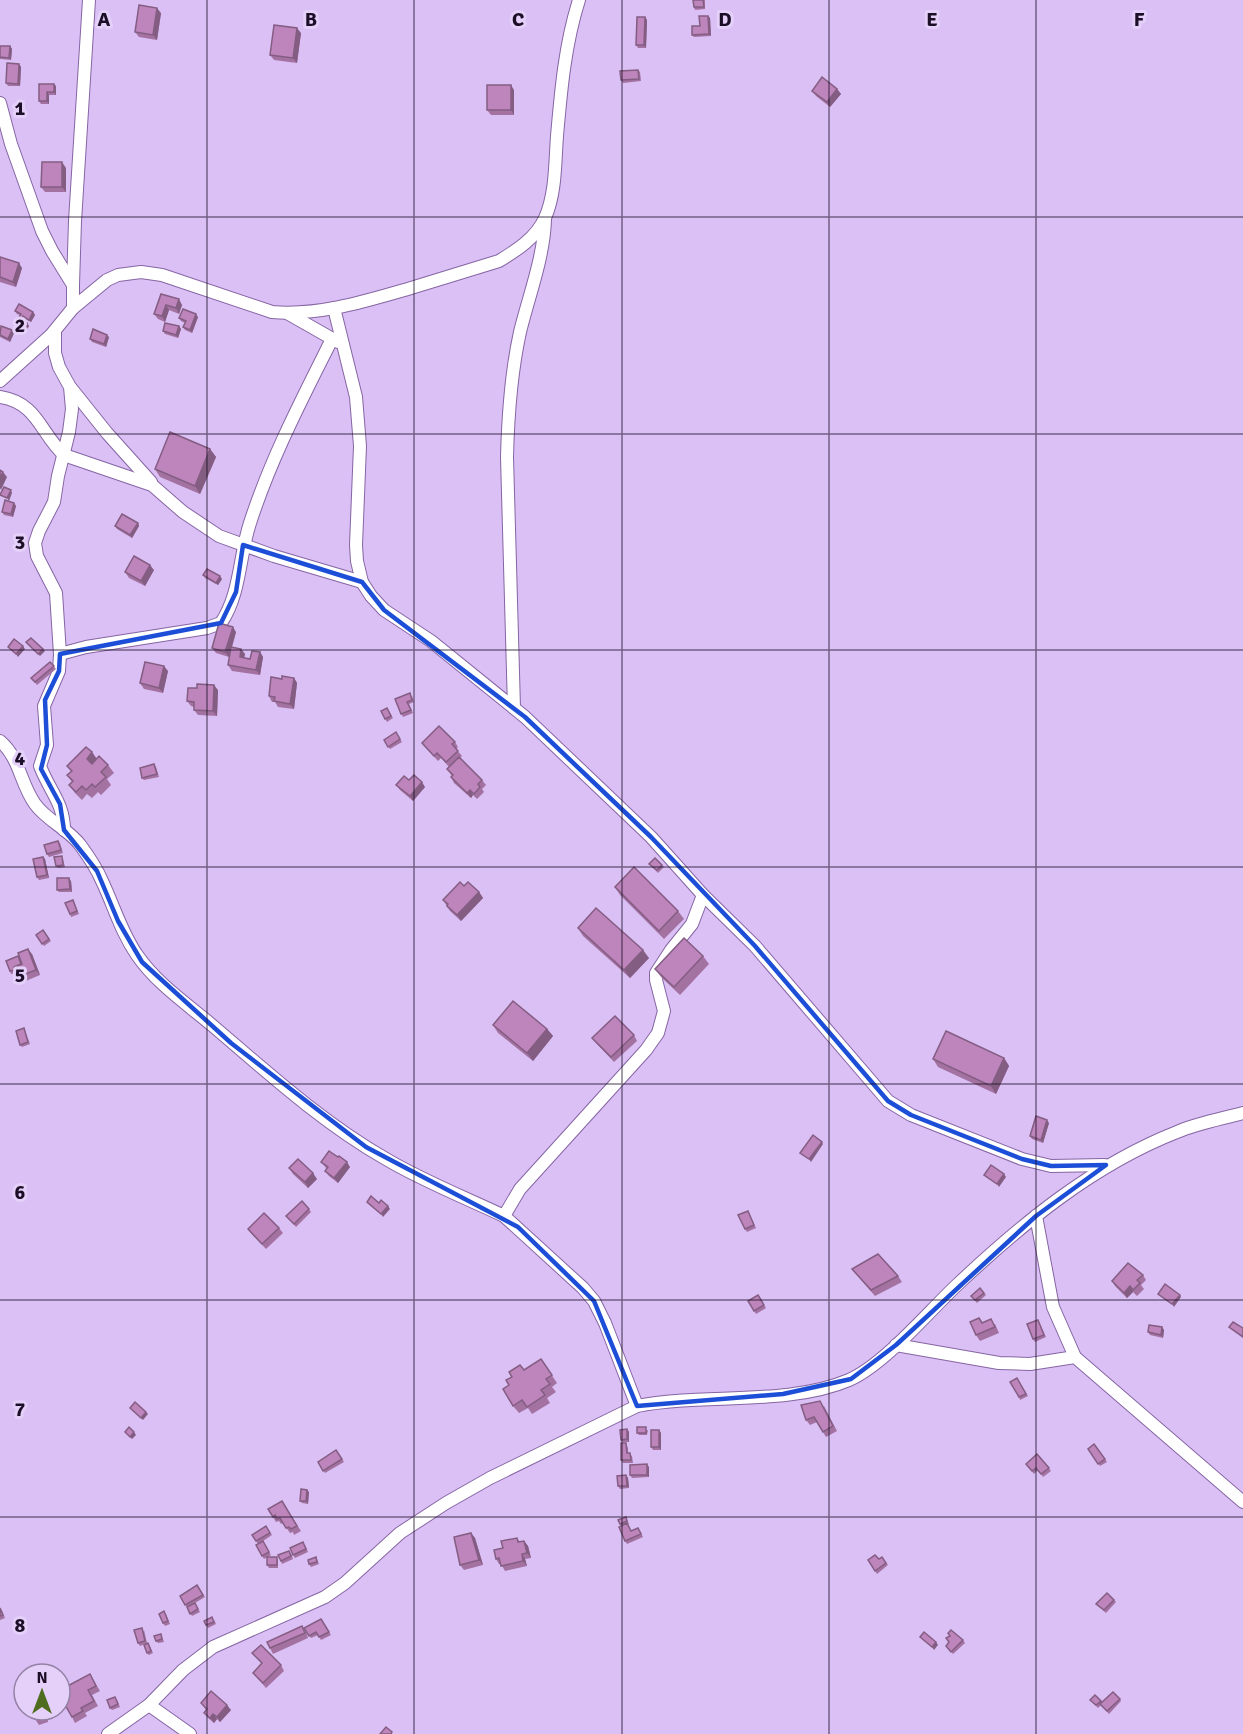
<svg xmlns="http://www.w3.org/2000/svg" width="1243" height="1734" viewBox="0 0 1243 1734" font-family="Signika,sans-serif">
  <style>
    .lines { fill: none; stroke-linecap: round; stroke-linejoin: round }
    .street-casing { stroke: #8565a3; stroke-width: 14 }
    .street { stroke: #fff; stroke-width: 12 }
    .wall { fill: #a372a1 }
    .shaded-wall { fill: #845d83 }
    .building { fill: #bd85bb; stroke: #845d83; stroke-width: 1.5 }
    .marked { fill: none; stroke: #1d4ed8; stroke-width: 4.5; stroke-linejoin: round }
    .grid { fill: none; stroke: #1c0e27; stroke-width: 1.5; stroke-opacity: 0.55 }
    .grid-label { font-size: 20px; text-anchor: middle; font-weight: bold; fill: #1c0e27; stroke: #e4d0f9; stroke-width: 6; stroke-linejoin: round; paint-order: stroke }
  </style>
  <rect width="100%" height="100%" fill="#dbc0f6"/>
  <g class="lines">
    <defs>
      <g id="street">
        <polyline points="0,103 11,144 42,231 52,251 73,285 73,308"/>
        <polyline points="73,285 75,221 89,0"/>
        <polyline points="334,308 356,397 360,446 356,545 357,561 362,582 371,596 384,610 431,641 525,717 651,837 703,895 755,946 888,1101 911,1115 1022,1159 1051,1166 1105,1165"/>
        <polyline points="287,313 338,342"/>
        <path d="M55,331V353L59,367L70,387L72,409L69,432L58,476L54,502L39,531L35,543L37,556L56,593L60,654L59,671L44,706L47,745L40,766C49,790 64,803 64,830"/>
        <path d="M0,381L51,335L73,308L107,280L118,275L141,272L162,275L272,312C319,316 366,301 411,288C440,279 470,270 499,261C517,250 536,238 545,218C556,193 555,162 557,136C561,90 565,44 579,0"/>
        <polyline points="71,388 107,433 151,482"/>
        <path d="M0,397C38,403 40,433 64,455L152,485L183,512L219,536L274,556L362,582"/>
        <path d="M60,654L86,647L207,628L221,623C241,593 239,556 250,523C271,458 302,399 332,339"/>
        <path d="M514,708L507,457C508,416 511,373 520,332C529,295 544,257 545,219"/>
        <path d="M0,741C20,758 20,783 35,804C47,821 69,829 81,846C89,857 97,869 102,881C114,906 121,932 137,955C157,984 187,1004 213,1026C268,1073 323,1123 386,1159C421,1180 466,1198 504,1216L583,1288L594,1301L605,1323L637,1406"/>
        <polyline points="504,1216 520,1189 646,1050 658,1033 664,1011 656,980 656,973 671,950 692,924 703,895"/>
        <polyline points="1036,1216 1053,1307 1075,1357 1243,1502"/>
        <polyline points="896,1345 999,1363 1030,1364 1075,1357"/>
        <polyline points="149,1705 190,1734"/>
        <path d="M108,1734L149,1705L183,1670L213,1647L325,1597L345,1583L400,1533L446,1503L490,1478L637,1406C703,1393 788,1406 849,1380C885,1364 928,1312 958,1284C1023,1223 1093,1165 1177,1132C1198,1123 1221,1119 1243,1113"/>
      </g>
    </defs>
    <use href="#street" class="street-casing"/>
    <use href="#street" class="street"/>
  </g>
  <g class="wall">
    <polygon points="693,0 705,0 705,9 695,10 694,7"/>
    <polygon points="161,13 157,40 139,37 135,32"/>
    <polygon points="708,16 710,18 711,36 694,37 692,35"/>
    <polygon points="645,17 647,20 646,48 638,48 636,45"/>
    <polygon points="301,33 297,63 274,60 270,55"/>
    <polygon points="0,46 10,46 12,49 11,60 0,59"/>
    <polygon points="19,64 21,67 20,86 8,86 6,83"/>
    <polygon points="638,70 640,72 641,81 623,83 621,80"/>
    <polygon points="39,84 56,86 56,95 49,95 49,104 41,104 39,101"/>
    <polygon points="837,89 841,94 830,107 816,96 812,91"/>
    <polygon points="514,90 514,115 491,115 487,110"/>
    <polygon points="66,168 66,192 45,192 41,187"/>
    <polygon points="0,257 22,268 16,287 0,282"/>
    <polygon points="161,294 182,305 179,314 169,310 165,322 158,319 154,314"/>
    <polygon points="15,311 33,312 35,315 31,322 25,319 24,321 27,323 29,326 25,332 17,327 15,324 20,315 17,314"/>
    <polygon points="198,317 192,333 185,330 183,327 185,323 181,321 179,318"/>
    <polygon points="179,326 181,329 178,338 165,334 163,331"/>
    <polygon points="0,328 14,333 10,342 0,337"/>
    <polygon points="109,337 106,347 92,342 90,339"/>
    <polygon points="210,449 216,457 200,494 160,477 155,469"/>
    <polygon points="14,503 16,506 13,517 4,515 2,512"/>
    <polygon points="138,523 139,526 132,538 117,529 115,526"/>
    <polygon points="154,570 145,586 129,578 125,572"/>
    <polygon points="203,575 222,579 218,585 205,578"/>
    <polygon points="236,632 232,647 241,649 245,654 244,658 250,659 260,652 263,657 260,675 232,671 228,665 230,653 229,657 216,653 212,648"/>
    <polygon points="50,662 56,669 37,685 31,678"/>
    <polygon points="168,671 163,693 144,689 140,683"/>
    <polygon points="294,678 297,683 294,709 278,707 275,702 272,702 269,696 282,679"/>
    <polygon points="218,690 217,716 198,715 194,710 194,707 191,706 187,701"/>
    <polygon points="412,696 414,702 409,704 413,713 403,717 395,699"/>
    <polygon points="387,708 393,718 387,722 381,711"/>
    <polygon points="396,732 402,742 390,749 384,740"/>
    <polygon points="455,742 458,747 456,749 462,756 460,758 482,780 486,785 482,789 484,792 477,799 473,795 471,798 454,783 451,777 452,776 447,769 449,767 441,758 438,761 426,748 422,743"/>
    <polygon points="92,752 97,759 108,765 114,773 107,779 111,785 101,795 98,792 92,798 87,794 82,800 75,793 69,785 72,782 67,775 71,771 67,766"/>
    <polygon points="154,764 156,767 159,777 144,780 142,778"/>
    <polygon points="409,780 425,787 413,801 400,790 396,785"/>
    <polygon points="58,841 60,843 63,853 49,857 47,854"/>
    <polygon points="43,857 45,859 49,878 39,880 37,877"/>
    <polygon points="63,859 65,867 58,868 56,866"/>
    <polygon points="649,864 662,865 664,867 658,873"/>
    <polygon points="71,881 72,892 59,892 57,890"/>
    <polygon points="464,886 479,892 483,898 461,921 450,911 443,900"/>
    <polygon points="615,887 678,911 684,919 664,939 620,895"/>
    <polygon points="73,900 79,914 71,917 70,914"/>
    <polygon points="578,928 649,958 630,978 583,936"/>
    <polygon points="43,930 51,941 44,946 36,935"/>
    <polygon points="32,954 40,975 21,983 16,973 11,974 10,971"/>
    <polygon points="703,956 709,964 680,995 661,977 655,969"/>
    <polygon points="493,1025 547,1029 553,1036 533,1061 498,1033"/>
    <polygon points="25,1031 30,1044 22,1047 20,1045"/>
    <polygon points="634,1035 637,1041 614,1062 596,1043 592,1038"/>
    <polygon points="1004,1058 1009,1066 996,1094 938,1067 933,1059"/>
    <polygon points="1049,1123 1043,1143 1032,1139 1030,1136"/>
    <polygon points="321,1162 350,1167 338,1183 329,1176 325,1171 327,1169"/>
    <polygon points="289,1168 317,1179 308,1188 293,1174"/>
    <polygon points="309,1209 311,1212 296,1227 286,1216"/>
    <polygon points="748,1211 756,1228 747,1232 745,1229"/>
    <polygon points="279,1228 283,1233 266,1249 252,1234 248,1229"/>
    <polygon points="852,1269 898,1276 902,1282 875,1296"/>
    <polygon points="1143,1275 1146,1280 1141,1285 1144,1289 1137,1296 1133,1292 1127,1298 1115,1286 1112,1281"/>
    <polygon points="980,1288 986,1295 977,1303 971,1296"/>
    <polygon points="758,1295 766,1308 756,1314 748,1301"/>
    <polygon points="979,1318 983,1323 995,1324 999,1333 980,1341 976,1335"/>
    <polygon points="1038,1320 1046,1337 1035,1342 1033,1339"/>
    <polygon points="1162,1327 1164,1330 1163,1338 1150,1335 1148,1332"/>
    <polygon points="541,1359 557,1383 552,1387 556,1392 547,1398 550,1403 532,1414 528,1408 519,1413 513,1406 509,1385 524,1370"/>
    <polygon points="1017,1378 1028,1396 1020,1400 1019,1397"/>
    <polygon points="824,1406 837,1431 826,1437 817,1422 810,1425 806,1420"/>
    <polygon points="627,1429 629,1432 629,1442 623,1442 621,1440"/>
    <polygon points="648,1430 647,1435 639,1435 637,1433"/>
    <polygon points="659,1430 661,1433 661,1450 653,1450 651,1447"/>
    <polygon points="1094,1444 1107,1462 1100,1466 1088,1449"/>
    <polygon points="628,1446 628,1453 632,1456 633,1463 623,1463 621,1460"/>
    <polygon points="336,1450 344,1462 325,1473 318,1462"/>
    <polygon points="1037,1454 1051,1471 1043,1477 1038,1470 1034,1474 1026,1464"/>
    <polygon points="649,1467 649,1477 632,1478 630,1475"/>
    <polygon points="626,1475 628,1478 629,1488 620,1489 618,1486"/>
    <polygon points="307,1490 309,1492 308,1504 302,1503 300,1501"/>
    <polygon points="282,1501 301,1531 294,1535 293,1532 290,1533 283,1523 281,1524 279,1521 276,1522 268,1509"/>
    <polygon points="626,1517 629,1524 628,1524 631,1531 640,1531 643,1537 627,1544 625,1541 621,1526 618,1520"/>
    <polygon points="266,1526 272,1535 263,1541 271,1555 264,1559 262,1556 258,1544 252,1535"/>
    <polygon points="471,1533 475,1538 483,1565 464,1570 460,1565"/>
    <polygon points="517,1538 520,1542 524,1541 528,1546 531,1558 525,1559 527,1566 505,1571 501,1564 499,1564 496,1559 503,1548"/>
    <polygon points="305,1545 308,1552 295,1558 293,1555"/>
    <polygon points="291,1553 293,1559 282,1564 281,1561"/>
    <polygon points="277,1557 278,1560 278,1568 269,1568 267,1565"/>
    <polygon points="316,1557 319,1564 311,1567 309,1564"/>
    <polygon points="882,1557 888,1565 877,1574 868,1560 879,1559"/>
    <polygon points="197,1585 205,1597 195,1603 200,1612 192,1616 180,1596"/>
    <polygon points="1114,1600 1116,1602 1106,1613 1096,1604"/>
    <polygon points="0,1608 2,1611 5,1618 0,1620"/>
    <polygon points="166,1614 170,1624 165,1626 163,1623"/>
    <polygon points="321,1619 331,1635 321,1640 318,1635 311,1638 304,1628"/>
    <polygon points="214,1620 216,1624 208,1628 206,1625"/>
    <polygon points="144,1630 147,1643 150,1646 153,1653 149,1655 147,1653 145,1644 140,1646 138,1643"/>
    <polygon points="306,1632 308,1638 273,1654 270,1648"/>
    <polygon points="161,1634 164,1642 158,1643 156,1641"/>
    <polygon points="950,1635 963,1640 965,1643 953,1654 946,1646 949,1642"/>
    <polygon points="252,1653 281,1665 284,1671 266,1688 253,1673 262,1664"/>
    <polygon points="93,1679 100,1691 92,1695 98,1706 85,1713 87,1716 75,1723 72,1717"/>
    <polygon points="1120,1699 1121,1701 1109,1714 1101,1705 1098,1708 1090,1700 1101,1701 1102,1702"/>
    <polygon points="117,1700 120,1707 112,1710 110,1708"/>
    <polygon points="201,1703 231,1710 220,1722 217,1719 214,1723 208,1718 204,1713 206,1710"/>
    <polygon points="44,1710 48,1722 39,1725 35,1719"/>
  </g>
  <g class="shaded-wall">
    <polygon points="157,8 161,13 157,40 153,35"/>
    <polygon points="708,16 710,18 711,36 709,34"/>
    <polygon points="645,17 647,20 646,48 644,45"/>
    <polygon points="297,28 301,33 297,63 293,58"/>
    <polygon points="10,46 12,49 11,60 9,58"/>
    <polygon points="19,64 21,67 20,86 18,84"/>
    <polygon points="54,84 56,86 56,95 54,92"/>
    <polygon points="511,85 514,90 514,115 511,110"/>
    <polygon points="837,89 841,94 830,107 827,102"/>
    <polygon points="47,92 49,95 49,104 47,101"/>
    <polygon points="62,162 66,168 66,192 62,187"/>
    <polygon points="19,263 22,268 16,287 13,282"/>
    <polygon points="179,299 182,305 179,314 176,308"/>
    <polygon points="166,305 169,310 165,322 162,316"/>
    <polygon points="33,312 35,315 31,322 29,320"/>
    <polygon points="196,314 198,317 192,333 190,330"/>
    <polygon points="27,323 29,326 25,332 23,329"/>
    <polygon points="179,326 181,329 178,338 176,335"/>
    <polygon points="12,330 14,333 10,342 8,339"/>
    <polygon points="107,335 109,337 106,347 104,344"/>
    <polygon points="210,449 216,457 200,494 195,486"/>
    <polygon points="3,472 7,477 1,490 0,488 0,478"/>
    <polygon points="11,490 12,493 9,501 7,498"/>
    <polygon points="14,503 16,506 13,517 11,514"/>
    <polygon points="138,523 139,526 132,538 130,535"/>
    <polygon points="150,565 154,570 145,586 141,581"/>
    <polygon points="220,576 222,579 218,585 216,583"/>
    <polygon points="233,627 236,632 229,657 225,652"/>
    <polygon points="23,646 25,649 18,657 16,654"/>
    <polygon points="43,649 45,651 40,656 38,654"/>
    <polygon points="241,649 245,654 243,662 240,657"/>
    <polygon points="260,652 263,657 260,675 256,670"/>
    <polygon points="164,666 168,671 163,693 159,688"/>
    <polygon points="294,678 297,683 294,709 290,704"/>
    <polygon points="214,685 218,690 217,716 213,711"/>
    <polygon points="92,752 97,760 93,767 87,759"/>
    <polygon points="422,782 425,787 413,801 410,796"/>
    <polygon points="470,790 473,795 471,798 467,793"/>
    <polygon points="43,857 45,859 49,878 47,875"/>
    <polygon points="69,878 71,881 72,892 70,889"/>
    <polygon points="479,892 483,898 461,921 457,915"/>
    <polygon points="28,949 32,954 40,975 36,970"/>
    <polygon points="643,950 649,958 630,978 624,970"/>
    <polygon points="547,1029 553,1036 533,1061 527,1053"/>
    <polygon points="1004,1058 1009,1066 996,1094 991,1086"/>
    <polygon points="1047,1120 1049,1123 1043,1143 1041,1140"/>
    <polygon points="822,1142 823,1144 811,1162 809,1159"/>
    <polygon points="347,1162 350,1167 338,1183 334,1178"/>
    <polygon points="313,1173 317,1179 308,1188 305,1182"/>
    <polygon points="1004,1174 1006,1177 999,1187 997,1184"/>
    <polygon points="388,1206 390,1209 383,1217 381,1214"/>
    <polygon points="1130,1286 1133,1292 1127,1298 1124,1293"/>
    <polygon points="1180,1295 1181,1297 1174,1307 1172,1304"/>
    <polygon points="1162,1327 1164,1330 1163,1338 1161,1335"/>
    <polygon points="146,1412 148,1414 143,1420 141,1418"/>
    <polygon points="627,1429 629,1432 629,1442 627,1439"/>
    <polygon points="659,1430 661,1433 661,1450 659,1447"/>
    <polygon points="134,1432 136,1435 132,1439 130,1437"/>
    <polygon points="647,1464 649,1467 649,1477 647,1475"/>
    <polygon points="626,1475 628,1478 629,1488 627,1486"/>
    <polygon points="307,1490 309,1492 308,1504 306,1501"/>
    <polygon points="471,1533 475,1538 483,1565 479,1560"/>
    <polygon points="524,1541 528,1546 531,1558 527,1553"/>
    <polygon points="522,1554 525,1559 527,1566 523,1561"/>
    <polygon points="936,1642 938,1645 934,1650 932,1647"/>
    <polygon points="227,1705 231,1710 220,1722 217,1717"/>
    <polygon points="42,1710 44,1710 48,1722 44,1716"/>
    <polygon points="213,1714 217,1719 214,1723 210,1718"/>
  </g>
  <g class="building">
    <polygon points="693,0 703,0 704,7 694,7"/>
    <polygon points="139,5 157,8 153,35 135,32"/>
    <polygon points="699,16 708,16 709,34 692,35 692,26 700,26"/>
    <polygon points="637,17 645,17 644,45 636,45"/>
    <polygon points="274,25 297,28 293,58 270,55"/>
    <polygon points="0,46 10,46 9,58 0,57"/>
    <polygon points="7,63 19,64 18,84 6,83"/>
    <polygon points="638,70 639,79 621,80 620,71"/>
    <polygon points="822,77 837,89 827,102 812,91"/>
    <polygon points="39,84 54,84 54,92 47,92 47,101 39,101"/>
    <rect x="487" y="85" width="24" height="25"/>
    <polygon points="42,162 62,162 62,187 41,187"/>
    <polygon points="0,257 19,263 13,282 0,277"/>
    <polygon points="161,294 179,299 176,308 166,305 162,316 154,314"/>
    <polygon points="19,304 33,312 29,320 23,316 21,320 27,323 23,329 15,324 21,314 15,311"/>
    <polygon points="183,309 196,314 190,330 183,327 186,321 179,318"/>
    <polygon points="165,323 179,326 176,335 163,331"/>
    <polygon points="1,326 12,330 8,339 0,335"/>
    <polygon points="93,329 107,335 104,344 90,339"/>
    <polygon points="170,432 210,449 195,486 155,469"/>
    <polygon points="0,470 3,472 0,478"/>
    <polygon points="4,487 11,490 7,498 0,495"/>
    <polygon points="5,500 14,503 11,514 2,512"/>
    <polygon points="122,514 138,523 130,535 115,526"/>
    <polygon points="134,556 150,565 141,581 125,572"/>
    <polygon points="207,569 220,576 216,583 203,575"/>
    <polygon points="219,623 233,627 225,652 212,648"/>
    <polygon points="31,638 43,649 38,654 26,642"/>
    <polygon points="14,639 23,646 16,654 8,647"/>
    <polygon points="231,647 241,649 240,657 250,659 252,651 260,652 256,670 228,665"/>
    <polygon points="50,662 54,666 35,682 31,678"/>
    <polygon points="145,662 164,666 159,688 140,683"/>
    <polygon points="282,676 294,678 290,704 274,701 275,697 269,696 271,677 282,679"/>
    <polygon points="197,684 214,685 213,711 194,710 194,702 187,701 188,688 197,688"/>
    <polygon points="410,693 412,700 407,702 411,710 401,714 395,699"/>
    <polygon points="387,708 391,716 385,719 381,711"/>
    <polygon points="439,726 455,742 452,744 458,751 446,762 437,753 434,756 422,743"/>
    <polygon points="396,732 400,739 388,747 384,740"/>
    <polygon points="86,747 92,752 87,759 92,764 99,756 108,765 101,772 106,777 95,787 92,784 86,790 82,786 76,792 69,785 73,781 67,775 72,771 67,766"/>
    <polygon points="459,757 482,780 478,784 480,787 474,794 470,790 467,793 451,777 453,775 447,769"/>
    <polygon points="154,764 157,774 142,778 140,768"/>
    <polygon points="414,775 422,782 410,796 396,785 404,776 409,780"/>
    <polygon points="58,841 61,850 47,854 44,845"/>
    <polygon points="62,856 63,865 56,866 54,857"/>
    <polygon points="43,857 47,875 37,877 33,859"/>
    <polygon points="655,858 662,865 657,870 649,864"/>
    <polygon points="634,867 678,911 659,931 615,887"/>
    <polygon points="57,878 69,878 70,889 57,890"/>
    <polygon points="460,882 464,886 468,882 479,892 457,915 447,906 448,904 443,900"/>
    <polygon points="73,900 77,911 70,914 65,903"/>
    <polygon points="596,908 643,950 624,970 578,928"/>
    <polygon points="43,930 49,939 42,944 36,935"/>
    <polygon points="684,938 703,956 674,987 655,969"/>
    <polygon points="28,949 36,970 17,977 14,967 22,964 18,953"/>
    <polygon points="18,956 21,964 14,967 14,970 10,971 6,961"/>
    <polygon points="513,1001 547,1029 527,1053 493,1025"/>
    <polygon points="615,1016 634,1035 611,1057 592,1038"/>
    <polygon points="24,1028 28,1042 20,1045 16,1031"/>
    <polygon points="946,1031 1004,1058 991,1086 933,1059"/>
    <polygon points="1036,1116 1047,1120 1041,1140 1030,1136"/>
    <polygon points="813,1135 822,1142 809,1159 800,1153"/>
    <polygon points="329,1151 338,1157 339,1156 347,1162 334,1178 325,1171 328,1167 321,1162"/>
    <polygon points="298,1159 313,1173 305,1182 289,1168"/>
    <polygon points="991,1165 1004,1174 997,1184 984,1175"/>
    <polygon points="371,1196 379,1203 381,1200 388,1206 381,1214 367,1202"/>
    <polygon points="302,1201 309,1209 294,1224 286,1216"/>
    <polygon points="748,1211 754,1225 745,1229 738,1215"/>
    <polygon points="264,1213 279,1228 262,1244 248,1229"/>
    <polygon points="878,1254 898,1276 871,1290 852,1269"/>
    <polygon points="1128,1263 1143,1275 1137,1280 1140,1283 1133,1290 1130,1286 1124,1293 1112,1281"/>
    <polygon points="1165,1284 1180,1295 1172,1304 1158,1294"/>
    <polygon points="980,1288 984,1293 975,1300 971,1296"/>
    <polygon points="758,1295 764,1305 754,1311 748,1301"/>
    <polygon points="979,1318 982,1323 991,1319 995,1327 976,1335 970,1322"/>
    <polygon points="1038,1320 1044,1335 1033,1339 1027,1324"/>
    <polygon points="1233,1322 1243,1328 1243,1327 1243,1337 1229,1327"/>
    <polygon points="1149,1325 1162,1327 1161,1335 1148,1332"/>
    <polygon points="541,1359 552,1375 546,1379 550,1384 541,1390 545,1395 527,1407 522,1400 513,1406 503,1389 509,1385 506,1380 512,1377 509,1372 520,1365 524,1370"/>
    <polygon points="1017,1378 1026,1394 1019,1397 1010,1382"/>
    <polygon points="820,1401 833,1426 823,1432 814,1417 806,1420 801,1405"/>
    <polygon points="135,1402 146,1412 141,1418 130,1408"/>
    <polygon points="129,1427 134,1432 130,1437 125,1432"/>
    <rect x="637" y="1427" width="9" height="6"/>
    <polygon points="627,1429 627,1439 621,1440 620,1430"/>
    <rect x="651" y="1430" width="8" height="17"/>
    <polygon points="621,1443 626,1443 627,1453 630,1453 631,1460 621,1460"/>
    <polygon points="1094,1444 1105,1459 1098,1464 1088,1449"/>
    <polygon points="336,1450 342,1459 323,1471 318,1462"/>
    <polygon points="1037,1454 1049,1468 1041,1474 1036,1468 1032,1471 1026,1464"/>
    <polygon points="647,1464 647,1475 630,1475 630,1465"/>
    <polygon points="626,1475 627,1486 618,1486 617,1476"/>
    <polygon points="301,1489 307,1490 306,1501 300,1501"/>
    <polygon points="282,1501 297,1526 291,1529 289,1527 286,1528 280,1518 277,1519 275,1515 273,1517 268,1509"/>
    <polygon points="626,1517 627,1521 620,1524 618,1520"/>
    <polygon points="627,1523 631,1531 638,1528 641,1534 625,1541 619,1527"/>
    <polygon points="266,1526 270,1533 256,1541 252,1535"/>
    <polygon points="471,1533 479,1560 460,1565 454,1537"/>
    <polygon points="517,1538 518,1542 524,1541 527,1553 522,1554 523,1561 501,1566 499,1558 496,1559 494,1550 503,1548 501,1541"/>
    <polygon points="263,1541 269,1552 262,1556 256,1545"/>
    <polygon points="303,1542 306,1549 293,1555 290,1548"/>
    <polygon points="289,1551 291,1556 281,1561 278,1555"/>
    <polygon points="875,1555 879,1559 882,1557 886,1563 875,1571 868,1560"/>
    <rect x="267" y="1557" width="10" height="8"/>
    <polygon points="316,1557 317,1562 309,1564 308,1560"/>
    <polygon points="197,1585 203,1595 185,1605 180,1596"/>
    <polygon points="1107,1593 1114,1600 1104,1610 1096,1604"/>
    <polygon points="195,1603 198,1609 190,1614 187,1607"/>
    <polygon points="0,1608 3,1615 0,1616"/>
    <polygon points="164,1611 168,1621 163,1623 159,1614"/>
    <polygon points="212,1617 214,1622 206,1625 204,1621"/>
    <polygon points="321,1619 329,1632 319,1637 316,1632 309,1636 304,1628"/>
    <polygon points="302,1626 305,1633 270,1648 267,1642"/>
    <polygon points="142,1628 145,1641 138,1643 134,1630"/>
    <polygon points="951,1630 963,1640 951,1652 946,1646 949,1642 946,1638 950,1636 948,1633"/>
    <polygon points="924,1632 936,1642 932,1647 920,1637"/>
    <polygon points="161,1634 162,1639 156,1641 154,1636"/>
    <polygon points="148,1643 151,1651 147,1653 144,1645"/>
    <polygon points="261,1645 281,1665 263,1683 253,1673 262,1663 252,1653"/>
    <polygon points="90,1674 96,1686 88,1690 94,1701 81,1708 83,1711 72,1717 60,1696 60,1690"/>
    <polygon points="211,1691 227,1705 217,1717 213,1714 210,1718 204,1713 207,1709 201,1703"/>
    <polygon points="1113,1692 1120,1699 1107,1711 1100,1704"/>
    <polygon points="1095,1695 1101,1701 1096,1705 1090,1700"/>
    <polygon points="115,1697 118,1704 110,1708 107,1700"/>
    <polygon points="32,1710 42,1710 44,1716 35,1719"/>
    <polygon points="386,1727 392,1732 391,1734 380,1734"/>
  </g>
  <path class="marked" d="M243,545L362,582L384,610L525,717L651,837L755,946L888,1101L911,1115L1022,1159L1051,1166L1106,1165L1036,1216L896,1345L851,1379L783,1394L637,1406L594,1301L518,1227L366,1147L231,1043L142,962L118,921L97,871L64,830L60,804L41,769L47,745L45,700L59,671L60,654L221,623L236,592Z"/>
  <path class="grid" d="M207,0V1734M414,0V1734M622,0V1734M829,0V1734M1036,0V1734M0,217H1243M0,434H1243M0,650H1243M0,867H1243M0,1084H1243M0,1300H1243M0,1517H1243"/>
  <g class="grid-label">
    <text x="104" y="26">A</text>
    <text x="311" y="26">B</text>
    <text x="518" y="26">C</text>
    <text x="725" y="26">D</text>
    <text x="932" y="26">E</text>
    <text x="1139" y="26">F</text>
    <text x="20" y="115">1</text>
    <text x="20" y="332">2</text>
    <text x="20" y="549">3</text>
    <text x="20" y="765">4</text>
    <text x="20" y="982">5</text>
    <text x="20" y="1199">6</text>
    <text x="20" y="1416">7</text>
    <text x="20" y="1632">8</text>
  </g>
  <g transform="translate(42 1692)"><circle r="28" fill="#e4d0f9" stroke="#9482a5" stroke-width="1.5"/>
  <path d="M0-4.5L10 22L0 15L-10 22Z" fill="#4f6c1f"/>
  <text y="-9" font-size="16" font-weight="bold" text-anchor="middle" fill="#1c0e27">N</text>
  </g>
</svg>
